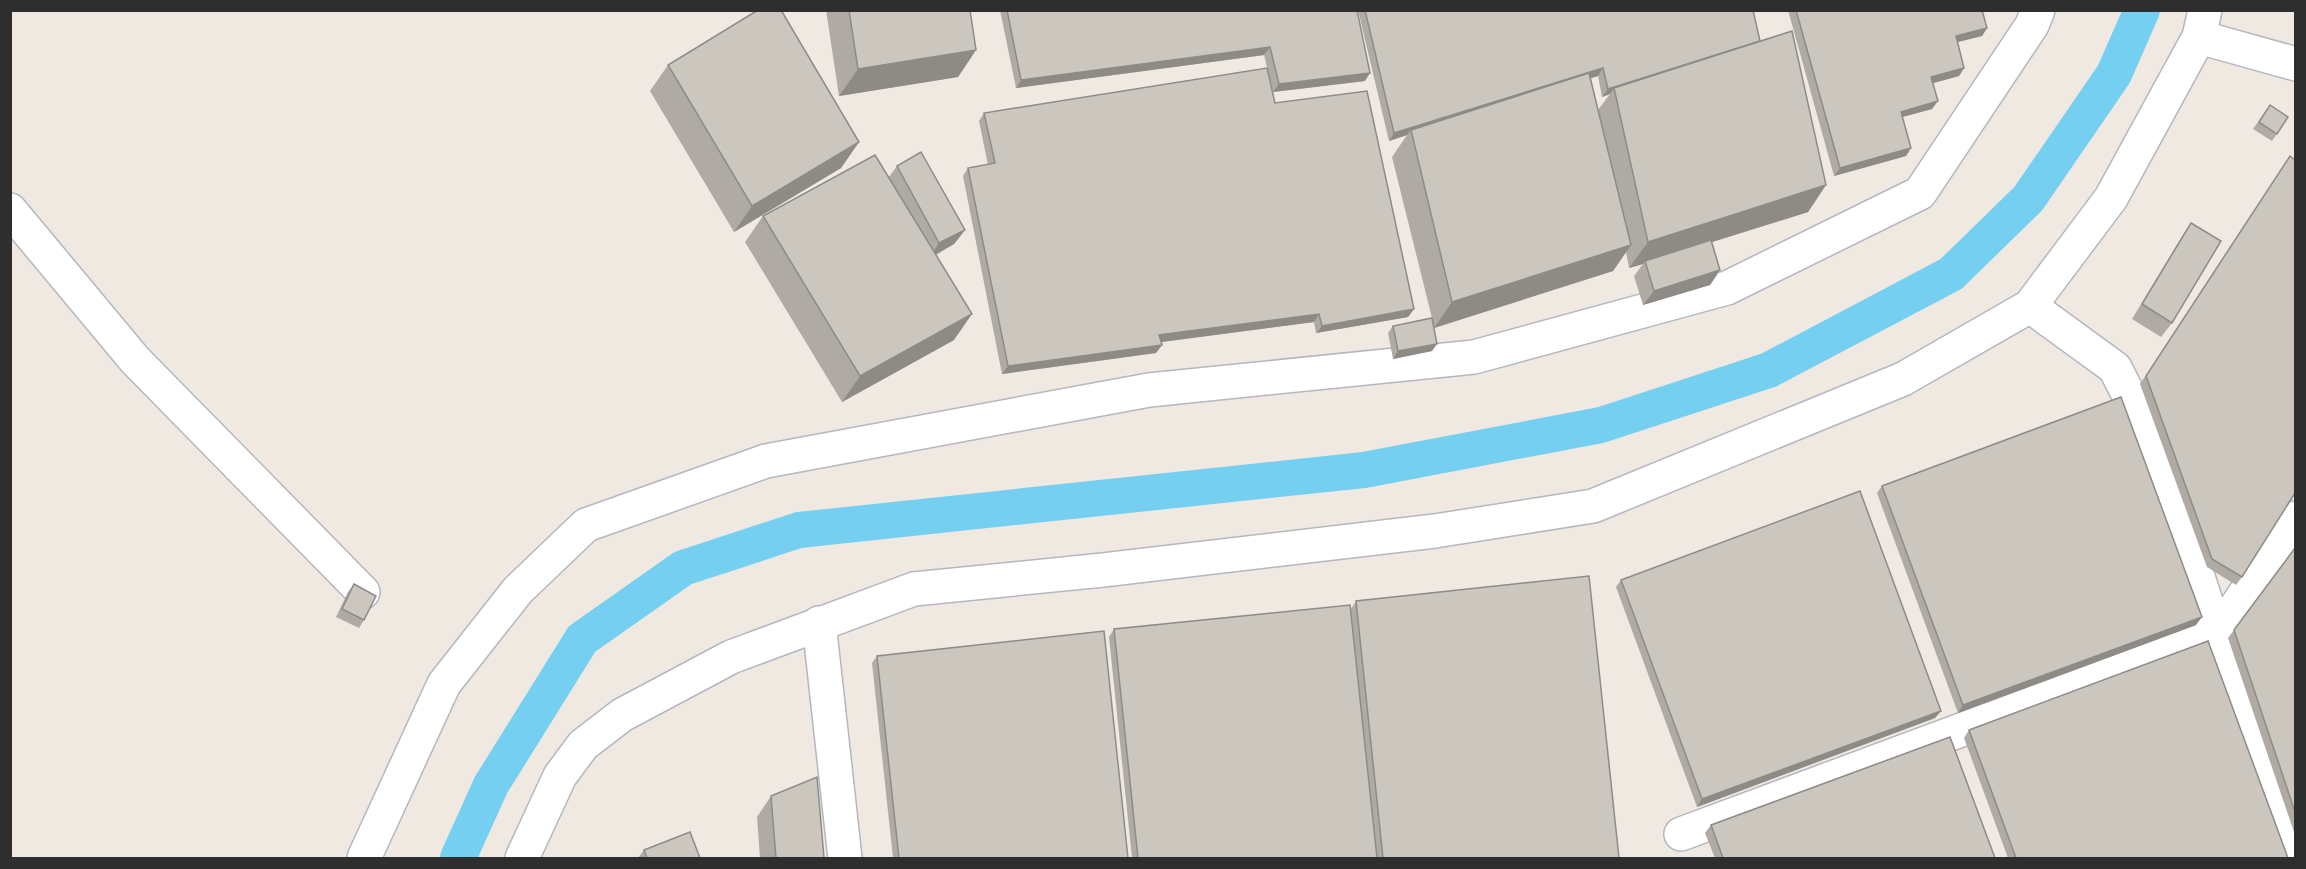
<svg xmlns="http://www.w3.org/2000/svg" width="2306" height="869" viewBox="0 0 2306 869" font-family="Montserrat,sans-serif">
  <style>
    .lines { fill: none; stroke-linecap: round; stroke-linejoin: round }
    .canal { stroke: #75cff0; stroke-width: 36 }
    .minor-casing { stroke: #b4b7c1; stroke-width: 36 }
    .minor { stroke: #fff; stroke-width: 33 }
    .wall { fill: #afaba4; fill-rule: evenodd }
    .shaded-wall { fill: #8e8b86 }
    .building { fill: #cbc7bf; stroke: #8e8b86; stroke-width: 1.5 }
  </style>
  <rect width="100%" height="100%" fill="#efe9e1"/>
  <g class="lines">
    <polyline class="canal" points="458,858 491,785 582,639 683,568 799,530 1364,470 1601,425 1769,370 1951,274 2028,199 2114,74 2142,10"/>
    <defs>
      <g id="minor">
        <polyline points="2199,37 2296,64"/>
        <polyline points="10,210 135,360 363,592"/>
        <polyline points="2030,306 2115,368 2156,449 2217,635 2296,518"/>
        <polyline points="819,623 845,858"/>
        <polyline points="1681,834 2217,635 2291,858"/>
        <polyline points="364,858 444,684 518,590 586,525 766,461 1149,390 1474,357 1727,288 1920,193 2032,25 2038,10"/>
        <polyline points="522,858 560,776 583,745 622,715 731,657 914,589 1103,570 1435,531 1593,506 1903,379 2030,306 2111,198 2199,37 2205,10"/>
      </g>
    </defs>
    <use href="#minor" class="minor-casing"/>
    <use href="#minor" class="minor"/>
  </g>
  <g class="wall">
    <polygon points="826,10 970,10 976,50 958,77 839,96"/>
    <polygon points="1000,10 1357,10 1365,81 1273,92 1264,55 1016,88"/>
    <path d="M1358,10H1753L1760,41L1826,185L1808,212L1712,242L1720,270L1710,285L1643,305L1634,276L1643,264L1629,268L1626,252L1613,271L1434,328L1432,351L1393,359L1388,333L1393,326L1432,318L1392,157L1407,135L1389,141ZM1598,76L1602,97L1610,94L1598,110L1591,78Z"/>
    <polygon points="1788,10 1982,10 1987,28 1982,36 1957,42 1964,68 1959,76 1933,83 1932,109 1902,117 1911,148 1906,156 1834,176"/>
    <polygon points="668,65 859,142 841,168 734,232 650,91"/>
    <polygon points="1275,103 1414,309 1408,317 1316,333 1314,322 1161,342 1162,345 1156,353 1002,374 963,176 968,168 988,165 979,121 984,113"/>
    <polygon points="2270,105 2288,117 2272,141 2253,129"/>
    <polygon points="2290,156 2242,577 2236,585 2207,567 2140,384"/>
    <polygon points="897,166 965,230 954,244 936,255 954,340 842,402 745,242 763,216 889,177"/>
    <polygon points="2191,223 2172,323 2161,337 2132,319 2181,238"/>
    <polygon points="1882,486 2196,625 1958,713 1877,493"/>
    <polygon points="2295,548 2295,835 2228,638"/>
    <polygon points="1621,580 1941,711 1935,718 1697,807 1616,587"/>
    <polygon points="354,584 364,620 359,628 336,617 348,592"/>
    <polygon points="1356,601 1619,858 1132,858 1109,637 1114,629 1351,609"/>
    <polygon points="877,656 1128,858 893,858 872,663"/>
    <polygon points="1969,730 2288,858 2008,858 1964,738"/>
    <polygon points="771,796 824,858 760,858 757,817"/>
    <polygon points="1711,825 1995,858 1715,858 1705,833"/>
    <polygon points="644,850 700,858 638,858"/>
  </g>
  <g class="shaded-wall">
    <polygon points="1987,28 1982,36 1950,44 1956,36"/>
    <polygon points="1760,41 1614,88 1610,94 1602,97 1608,89"/>
    <polygon points="1270,47 1264,55 1016,88 1021,80"/>
    <polygon points="976,50 958,77 839,96 858,69"/>
    <polygon points="1603,68 1598,76 1411,134 1411,130 1407,135 1389,141 1394,133"/>
    <polygon points="1964,68 1959,76 1926,85 1931,77"/>
    <polygon points="1370,73 1365,81 1273,92 1279,84"/>
    <polygon points="1938,101 1932,109 1895,119 1901,112"/>
    <polygon points="859,142 841,168 734,232 752,206"/>
    <polygon points="1911,148 1906,156 1834,176 1840,168"/>
    <polygon points="1826,185 1808,212 1645,263 1645,261 1643,264 1629,268 1648,242"/>
    <polygon points="965,230 954,244 929,258 939,243"/>
    <polygon points="1631,245 1613,271 1434,328 1452,302"/>
    <polygon points="1720,270 1710,285 1643,305 1654,291"/>
    <polygon points="1414,309 1408,317 1316,333 1322,326"/>
    <polygon points="972,314 954,340 842,402 860,376"/>
    <polygon points="1319,314 1314,322 1154,343 1159,335"/>
    <polygon points="1437,344 1432,351 1393,359 1398,351"/>
    <polygon points="1162,345 1156,353 1002,374 1008,366"/>
    <polygon points="2202,617 2196,625 1958,713 1963,705"/>
    <polygon points="1941,711 1935,718 1697,807 1702,799"/>
  </g>
  <g class="building">
    <polygon points="758,10 781,10 859,142 752,206 668,65"/>
    <polygon points="849,10 970,10 976,50 858,69"/>
    <polygon points="1007,10 1357,10 1370,73 1279,84 1270,47 1021,80"/>
    <polygon points="1365,10 1753,10 1760,41 1608,89 1603,68 1394,133"/>
    <polygon points="1796,10 1982,10 1987,28 1956,36 1964,68 1931,77 1938,101 1901,112 1911,148 1840,168"/>
    <polygon points="1792,31 1826,185 1648,242 1614,88"/>
    <polygon points="1267,68 1275,103 1367,91 1414,309 1322,326 1319,314 1159,335 1162,345 1008,366 968,168 995,163 984,113"/>
    <polygon points="1589,73 1631,245 1452,302 1411,130"/>
    <polygon points="2270,105 2288,117 2277,134 2259,122"/>
    <polygon points="921,152 965,230 939,243 897,166"/>
    <polygon points="875,155 972,314 860,376 763,216"/>
    <polygon points="2290,156 2295,160 2295,493 2242,577 2212,559 2146,376"/>
    <polygon points="2191,223 2221,241 2172,323 2142,304"/>
    <polygon points="1711,240 1720,270 1654,291 1645,261"/>
    <polygon points="1432,318 1437,344 1398,351 1393,326"/>
    <polygon points="2121,397 2202,617 1963,705 1882,486"/>
    <polygon points="1860,491 1941,711 1702,799 1621,580"/>
    <polygon points="2295,548 2295,812 2234,630"/>
    <polygon points="1589,576 1619,858 1383,858 1356,601"/>
    <polygon points="354,584 376,596 364,620 342,609"/>
    <polygon points="1350,605 1377,858 1138,858 1114,629"/>
    <polygon points="1104,631 1128,858 899,858 877,656"/>
    <polygon points="2208,641 2288,858 2016,858 1969,730"/>
    <polygon points="1950,737 1995,858 1723,858 1711,825"/>
    <polygon points="817,777 824,858 776,858 771,796"/>
    <polygon points="690,832 700,858 647,858 644,850"/>
  </g>
  <rect width="2306" height="869" fill="none" stroke="#2e2e2e" stroke-width="24"/>
</svg>
